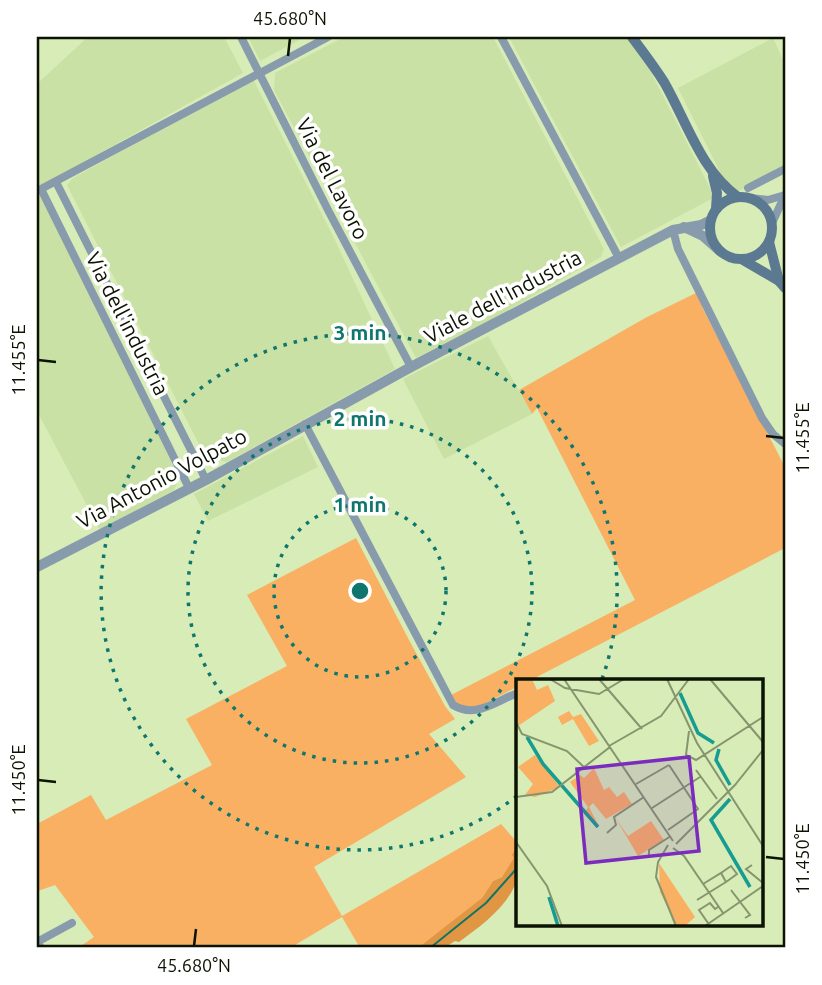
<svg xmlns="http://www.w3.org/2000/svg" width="822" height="985" viewBox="0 0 822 985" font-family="Ubuntu,sans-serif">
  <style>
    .built { fill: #c9e1a5 }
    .green { fill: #f9b063 }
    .forest { fill: #e09643 }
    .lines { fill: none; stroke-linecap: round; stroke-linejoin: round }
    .stream { stroke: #137365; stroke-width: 2 }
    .minor { stroke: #889bad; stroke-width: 8 }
    .tertiary { stroke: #889bad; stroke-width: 10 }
    .secondary { stroke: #5c7992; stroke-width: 10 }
    .ticks { fill: none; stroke: #0c1302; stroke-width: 2.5 }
    .ring { fill: none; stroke: #0f766e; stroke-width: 3.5; stroke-dasharray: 3.5 7 }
    .labels { text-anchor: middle; stroke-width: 7; stroke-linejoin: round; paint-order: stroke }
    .street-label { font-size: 21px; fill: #0c1302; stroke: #fff }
    .inset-river { fill: none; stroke: #169c90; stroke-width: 3.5 }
    .inset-road { fill: none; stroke: #86956e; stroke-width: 2 }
    .view { fill: #7b2cbf; fill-opacity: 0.15; stroke: #7b2cbf; stroke-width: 3.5 }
    .inset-edge { fill: none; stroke: #0c1302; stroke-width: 3.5 }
    .centre { fill: #0f766e; stroke: #fff; stroke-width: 3.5 }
    .ring-label { font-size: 21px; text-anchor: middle; font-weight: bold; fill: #0f766e; stroke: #fff; stroke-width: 7; stroke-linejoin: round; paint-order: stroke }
    .neatline { fill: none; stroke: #0c1302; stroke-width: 2.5 }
    .ticks-label { font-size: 18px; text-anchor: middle; fill: #0c1302 }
  </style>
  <rect width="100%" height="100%" fill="#d7ecb6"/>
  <g class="built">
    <polygon points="88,37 224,37 243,73 39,187 179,478 174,490 100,530 37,411 37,84"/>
    <polygon points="248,37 305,37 260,61"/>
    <polygon points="344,37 493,37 604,249 601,257 482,325 416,358 274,90 275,73"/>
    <polygon points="509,37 633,37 709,186 713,198 621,247"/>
    <polygon points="773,38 785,64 785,165 739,191 727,186 678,88"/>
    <polygon points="253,79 334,238 395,369 227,462 205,456 67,185 73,178"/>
    <polygon points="488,336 532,414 444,459 403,379"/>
    <polygon points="303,436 318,467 208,521 194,494"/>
  </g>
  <g class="green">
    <polygon points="698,292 703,309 785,467 785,548 531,680 518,680 517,687 472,710 460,709 451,695 635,600 537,408 532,414 519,390 647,317"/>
    <polygon points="356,538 409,640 445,706 455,719 429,734 466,777 314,867 342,916 501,824 517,842 515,858 502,877 493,881 482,898 469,911 418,948 360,948 342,917 290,948 78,948 94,937 55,885 38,891 37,889 37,824 91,795 106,820 212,765 186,719 287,666 247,595"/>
  </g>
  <path class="forest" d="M517,847C518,856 519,866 518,875C512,904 482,925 459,942L455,941L444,948H418L482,898L493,881L502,877L514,858L512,855Z"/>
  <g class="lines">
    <polyline class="stream" points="430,948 486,903 518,867"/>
    <g class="minor">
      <polyline points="241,37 328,210 411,367"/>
      <polyline points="501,37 619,258"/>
      <polyline points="56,182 206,480"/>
      <polyline points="748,188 785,169"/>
      <polyline points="750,198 768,200 785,195"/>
      <polyline points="772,223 785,195"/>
      <polyline points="673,230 678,249 762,418 773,434 785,444"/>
      <path d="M305,424L453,705C476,719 495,701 518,693"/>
      <polyline points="189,488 41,189 328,37"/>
      <polyline points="41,948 37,942 72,923"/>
    </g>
    <g class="tertiary">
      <polyline points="684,227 703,236 721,252"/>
      <polyline points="37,567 206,480 411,367 673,230 701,225 711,220"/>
    </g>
    <g class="secondary">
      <path d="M632,37C643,52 654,66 664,82C686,120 701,171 738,197"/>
      <polyline points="713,176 717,193 716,209"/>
      <circle cx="741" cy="228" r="31"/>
      <polyline points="769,242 779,281"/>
      <polyline points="743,260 779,281 785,288"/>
    </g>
  </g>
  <path class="ticks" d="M288,56L290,38M38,360L56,362M766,436L784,438M38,780L56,782M766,857L784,859M194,946L196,929"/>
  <g class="ring">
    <circle cx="360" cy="591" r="86"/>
    <circle cx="360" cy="591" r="172"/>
    <path d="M517 796A258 258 0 1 1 602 679"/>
  </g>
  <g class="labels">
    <g class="street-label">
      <text transform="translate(332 179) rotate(63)" y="7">Via del Lavoro</text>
      <text transform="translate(503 297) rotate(-28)" y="7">Viale dell'Industria</text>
      <text transform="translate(127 324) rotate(63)" y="7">Via dell'industria</text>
      <text transform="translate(162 479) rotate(-28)" y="7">Via Antonio Volpato</text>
    </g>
  </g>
  <g transform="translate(516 679)">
    <rect width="247" height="247" fill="#d7ecb6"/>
    <path d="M0,0H16L21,11L32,6L39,22L2,47ZM53,32L57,38L65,35L83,62L73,67L57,40L46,46L42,38ZM19,76L44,108L19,118L9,116L17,105L2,88ZM78,89L88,111L93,108L101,118L108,113L116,125L90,140L77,124L73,128L83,147L68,135L72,128L54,103L64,96L68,99ZM99,138L112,157L135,142L148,161L122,177ZM143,184L179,238L169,247H161L144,213Z" fill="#f9b063"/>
    <path class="inset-river" d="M164,14L182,54L198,64M11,58L27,85L82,148M203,70L200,81L214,106M214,120L195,141L234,208M33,218L42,247"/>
    <path class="inset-road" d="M34,0L49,9L83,15L108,0M48,0L157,162M83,0L126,50M151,0L181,64L247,167M194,0L247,63M0,43L6,55L51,72L70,90M173,52L170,76L180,81L247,38M93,67L145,37L173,0M180,91L201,120M120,105L153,86M219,106L247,71M0,118L36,113L94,68M136,129L184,98M152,151L182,130L153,86M91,154L100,146L98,138L128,118M0,163L31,207L46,247M160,165L220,105M152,166L142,183L140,198L160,247M157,169L168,177L207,234M133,178V171L155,157M236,186L230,190L247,204M205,194L215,187L221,195L210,203M215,211L234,236L229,239M181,221L210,203L205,194L187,205M192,244L183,231L194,224L199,230L202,228M189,247L247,207"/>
    <path class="view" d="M173,78L183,172L70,184L61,90Z"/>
    <rect width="247" height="247" class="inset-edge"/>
  </g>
  <circle cx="360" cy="591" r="10" class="centre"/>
  <g class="ring-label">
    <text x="360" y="340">3 min</text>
    <text x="360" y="426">2 min</text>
    <text x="360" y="512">1 min</text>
  </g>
  <rect width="822" height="985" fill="none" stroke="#ffffff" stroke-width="77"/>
  <rect x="38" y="38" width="746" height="908" class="neatline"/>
  <g class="ticks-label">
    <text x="290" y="25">45.680°N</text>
    <text transform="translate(19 360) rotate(-90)" y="6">11.455°E</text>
    <text transform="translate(803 438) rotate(-90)" y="6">11.455°E</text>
    <text transform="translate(19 780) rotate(-90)" y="6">11.450°E</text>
    <text transform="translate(803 859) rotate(-90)" y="6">11.450°E</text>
    <text x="194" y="972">45.680°N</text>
  </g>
</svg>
